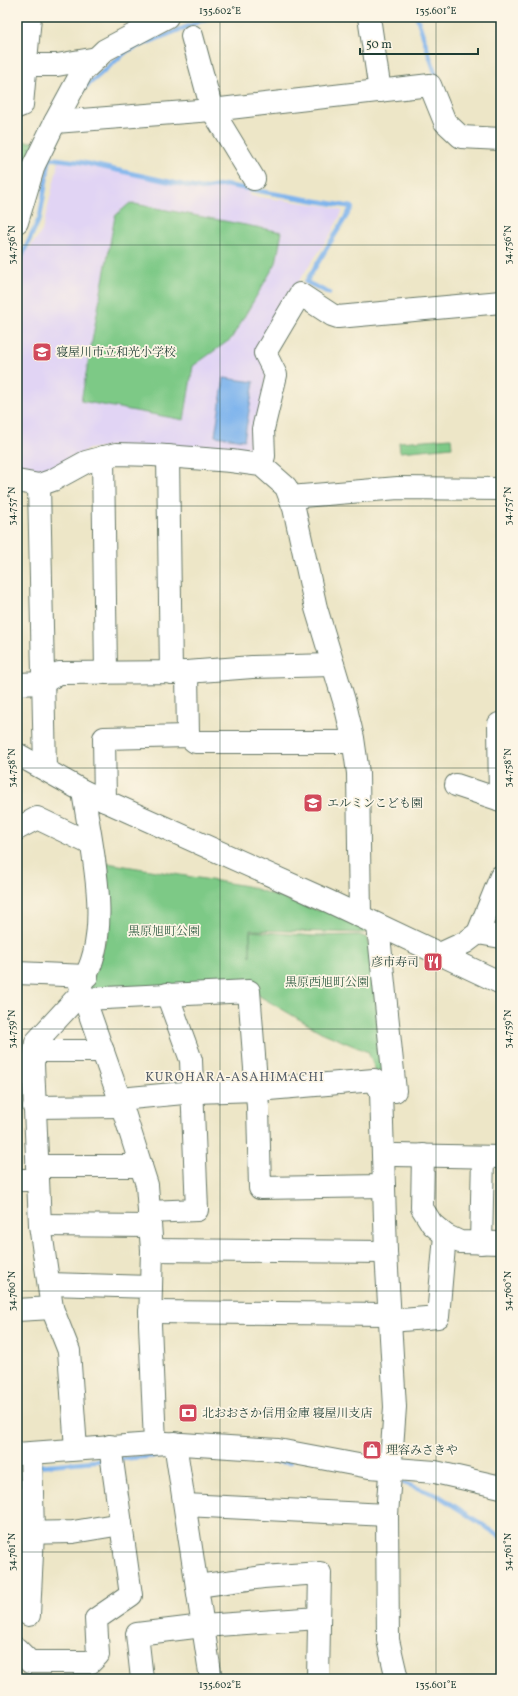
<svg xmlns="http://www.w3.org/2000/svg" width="518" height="1696" viewBox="0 0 518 1696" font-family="Vollkorn,'Noto Serif JP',serif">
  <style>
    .built { fill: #e1d4f4 }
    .green { fill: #7dc986; stroke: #4e835d }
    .water { fill: #7eb4ed; stroke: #4e7890 }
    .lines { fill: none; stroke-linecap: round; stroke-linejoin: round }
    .stream { stroke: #7eb4ed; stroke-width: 4.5 }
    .minor-casing { stroke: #677867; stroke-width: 24 }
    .minor { stroke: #fff; stroke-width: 22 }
    .ticks { fill: none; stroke: #1f3d34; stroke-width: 1; stroke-opacity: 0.45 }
    .labels { text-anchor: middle; stroke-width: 3.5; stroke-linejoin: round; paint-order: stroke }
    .poi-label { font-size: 12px; fill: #1f3d34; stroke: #fcf5e5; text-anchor: start }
    .park-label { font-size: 12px; fill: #366048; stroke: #fcf5e5 }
    .neighbourhood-label { font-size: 13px; letter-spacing: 1px; fill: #56606b; stroke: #fcf5e5 }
    .neatline { fill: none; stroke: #1f3d34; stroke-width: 1.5 }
    .ticks-label { font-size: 10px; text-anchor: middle; fill: #1f3d34 }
  </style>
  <rect width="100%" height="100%" fill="#fcf5e5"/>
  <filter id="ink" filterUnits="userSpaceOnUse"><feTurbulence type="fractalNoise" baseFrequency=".025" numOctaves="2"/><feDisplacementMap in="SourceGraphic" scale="8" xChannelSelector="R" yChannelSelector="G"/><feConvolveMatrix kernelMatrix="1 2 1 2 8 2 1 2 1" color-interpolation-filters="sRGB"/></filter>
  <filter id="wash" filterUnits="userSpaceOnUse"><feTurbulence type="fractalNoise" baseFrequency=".012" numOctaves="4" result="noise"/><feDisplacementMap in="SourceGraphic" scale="16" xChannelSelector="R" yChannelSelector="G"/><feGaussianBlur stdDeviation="0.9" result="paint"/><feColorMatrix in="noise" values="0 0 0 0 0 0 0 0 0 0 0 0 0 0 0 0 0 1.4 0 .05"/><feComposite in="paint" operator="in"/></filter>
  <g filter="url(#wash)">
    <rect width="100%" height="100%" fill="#ede6c7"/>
    <polygon class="built" points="59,161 90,166 201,191 224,187 247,191 251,196 328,206 343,211 329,237 292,291 266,374 258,447 251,455 115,446 89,449 46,473 17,469 17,265 42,231"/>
    <g class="green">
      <polygon points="17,141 34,142 30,168 17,165"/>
      <polygon points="130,203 282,232 276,263 231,339 193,366 184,420 81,401 115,216"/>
      <polygon points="451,438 452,447 400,452 399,442"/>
      <polygon points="107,863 247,886 320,911 321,907 366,929 366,933 250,930 250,956 250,931 314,936 359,935 368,938 388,1082 377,1074 368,1052 321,1032 256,994 88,993 107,935"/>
    </g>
    <polygon class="water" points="224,378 254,382 244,440 215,436"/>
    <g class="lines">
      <g class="stream">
        <polyline points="417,17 438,82"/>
        <polyline points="82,90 127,51 211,17"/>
        <polyline points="49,158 80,162 202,189 225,185 352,207 306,282 329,293"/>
        <polyline points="17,267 40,217 50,156"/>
        <polyline points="118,1459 170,1455"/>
        <polyline points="265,1460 290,1463"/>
        <polyline points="38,1466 106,1460"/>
        <polyline points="396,1480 439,1496 501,1537"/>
      </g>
    </g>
  </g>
  <g filter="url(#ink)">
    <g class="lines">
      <defs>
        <g id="minor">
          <polyline points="369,17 380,91"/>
          <polyline points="192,36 212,110 254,179"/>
          <polyline points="26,65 57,65 97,58"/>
          <polyline points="17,107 22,105 30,17"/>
          <polyline points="55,122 212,110 430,85 445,122 461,137 501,139"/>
          <polyline points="17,222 34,165 55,122 82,72 105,50 167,17"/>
          <polyline points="168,456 171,673 187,672 188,736"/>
          <polyline points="103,457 106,673"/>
          <polyline points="261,465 264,456 263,429 276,375 265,353 300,294 332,315 338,317 501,302"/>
          <polyline points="17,481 39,485 53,480 86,462 116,454 153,455 231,461 261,465 286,487 294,508 316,608 345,704 353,738 358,773 360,916"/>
          <polyline points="39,485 45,769"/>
          <polyline points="290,497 398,488 501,489"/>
          <polyline points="17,684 43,683 59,673 187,672 252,667 333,665"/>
          <polyline points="17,754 83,791 328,901 501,983"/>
          <polyline points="456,785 501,800"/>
          <polyline points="500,800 499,724 501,724"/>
          <polyline points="105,801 104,738 188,736 195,742 353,742"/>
          <polyline points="17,829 37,818 91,844"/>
          <polyline points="378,926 395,1091 381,1091 386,1252 395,1407 387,1515 388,1640 397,1679"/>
          <polyline points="478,933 501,937"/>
          <polyline points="440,954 466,942 478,933 501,876"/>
          <polyline points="17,973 87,976"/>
          <polyline points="82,992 122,1106 147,1185 152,1250 150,1324 155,1443"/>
          <polyline points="85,999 249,991 258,1107 260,1188 384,1186"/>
          <polyline points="35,1051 103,1051"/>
          <polyline points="120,1099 194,1092 257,1090 374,1080 381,1091"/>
          <polyline points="34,1107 122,1106"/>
          <polyline points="395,1155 501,1157"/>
          <polyline points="423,1155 422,1208 432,1224 445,1235 460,1242 501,1243"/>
          <polyline points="37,1166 141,1166"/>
          <polyline points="17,1180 38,1180"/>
          <polyline points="149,1212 197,1210 191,1060 167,994"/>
          <polyline points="40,1225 150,1226"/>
          <polyline points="481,1243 483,1157"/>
          <polyline points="152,1250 386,1252"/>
          <polyline points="49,1284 151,1287"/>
          <polyline points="17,1310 52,1308"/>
          <polyline points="150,1312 390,1314"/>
          <polyline points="390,1321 438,1317 445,1235"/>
          <polyline points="175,1443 211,1679"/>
          <path d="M76,1449L69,1351L52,1308L40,1225L33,1064L36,1042L82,992L80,985C115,936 91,847 83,791"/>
          <polyline points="17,1454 166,1443 278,1450 369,1467 435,1472 501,1487"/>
          <polyline points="185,1505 387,1515"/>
          <polyline points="17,1533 73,1532 121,1524"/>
          <polyline points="197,1586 263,1577 320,1573 318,1679"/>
          <polyline points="29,1615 33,1533 31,1453"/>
          <polyline points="17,1649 30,1662 91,1662 98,1655 96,1619 131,1595 110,1446"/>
          <polyline points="142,1679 137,1634 203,1626 319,1618"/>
        </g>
      </defs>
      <use href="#minor" class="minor-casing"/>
      <use href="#minor" class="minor"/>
    </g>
  </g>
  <path class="ticks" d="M220,17V1679M436,17V1679M17,245H501M17,506H501M17,768H501M17,1029H501M17,1291H501M17,1552H501"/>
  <defs>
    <symbol id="school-square" viewBox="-11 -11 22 22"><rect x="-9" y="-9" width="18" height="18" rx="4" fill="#d1495b" stroke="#fcf5e5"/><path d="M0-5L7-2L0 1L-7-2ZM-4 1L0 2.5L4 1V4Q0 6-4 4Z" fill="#fff"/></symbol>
    <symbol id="restaurant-square" viewBox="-11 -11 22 22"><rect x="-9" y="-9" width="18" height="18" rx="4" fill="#d1495b" stroke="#fcf5e5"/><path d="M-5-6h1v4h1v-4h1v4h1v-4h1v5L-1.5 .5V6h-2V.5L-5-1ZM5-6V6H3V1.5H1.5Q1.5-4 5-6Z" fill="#fff"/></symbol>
    <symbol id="bank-square" viewBox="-11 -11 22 22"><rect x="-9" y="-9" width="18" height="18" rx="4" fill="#d1495b" stroke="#fcf5e5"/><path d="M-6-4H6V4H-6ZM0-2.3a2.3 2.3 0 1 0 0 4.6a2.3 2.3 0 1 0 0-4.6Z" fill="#fff"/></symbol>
    <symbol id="shop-square" viewBox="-11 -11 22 22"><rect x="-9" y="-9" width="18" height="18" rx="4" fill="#d1495b" stroke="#fcf5e5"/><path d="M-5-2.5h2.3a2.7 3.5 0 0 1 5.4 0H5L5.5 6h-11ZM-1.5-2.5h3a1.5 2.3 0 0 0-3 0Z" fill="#fff"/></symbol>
  </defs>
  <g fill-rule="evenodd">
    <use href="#school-square" x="31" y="341" width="22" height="22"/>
    <use href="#school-square" x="302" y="792" width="22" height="22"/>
    <use href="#restaurant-square" x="422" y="951" width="22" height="22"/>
    <use href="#bank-square" x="177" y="1402" width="22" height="22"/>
    <use href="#shop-square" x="361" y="1439" width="22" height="22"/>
  </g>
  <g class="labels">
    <g class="poi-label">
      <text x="56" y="356">寝屋川市立和光小学校</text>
      <text x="327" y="807">エルミンこども園</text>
      <text x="419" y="966" text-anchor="end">彦市寿司</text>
      <text x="202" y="1417">北おおさか信用金庫 寝屋川支店</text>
      <text x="386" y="1454">理容みさきや</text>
    </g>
    <g class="park-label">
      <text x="164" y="935">黒原旭町公園</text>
      <text x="327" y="986">黒原西旭町公園</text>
    </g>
    <g class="neighbourhood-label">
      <text x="235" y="1081">KUROHARA-ASAHIMACHI</text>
    </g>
  </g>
  <rect width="518" height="1696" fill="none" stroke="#fcf5e5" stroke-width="44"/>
  <path d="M360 48v6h118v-6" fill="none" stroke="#1f3d34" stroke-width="2"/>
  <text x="366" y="48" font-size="12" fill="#1f3d34" stroke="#fcf5e5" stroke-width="3" paint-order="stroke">50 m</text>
  <rect x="22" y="22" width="474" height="1652" class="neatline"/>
  <g class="ticks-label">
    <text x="220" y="14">135.602°E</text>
    <text x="436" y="14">135.601°E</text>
    <text transform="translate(507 245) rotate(-90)" y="4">34.756°N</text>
    <text transform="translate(11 245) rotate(-90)" y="4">34.756°N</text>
    <text transform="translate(507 506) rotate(-90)" y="4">34.757°N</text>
    <text transform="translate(11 506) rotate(-90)" y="4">34.757°N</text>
    <text transform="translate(507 768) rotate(-90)" y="4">34.758°N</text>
    <text transform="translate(11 768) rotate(-90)" y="4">34.758°N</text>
    <text transform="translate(11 1029) rotate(-90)" y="4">34.759°N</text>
    <text transform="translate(507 1029) rotate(-90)" y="4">34.759°N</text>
    <text transform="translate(11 1291) rotate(-90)" y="4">34.760°N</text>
    <text transform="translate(507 1291) rotate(-90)" y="4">34.760°N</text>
    <text transform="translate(11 1552) rotate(-90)" y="4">34.761°N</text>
    <text transform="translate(507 1552) rotate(-90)" y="4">34.761°N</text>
    <text x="220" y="1688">135.602°E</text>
    <text x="436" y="1688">135.601°E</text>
  </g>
</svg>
